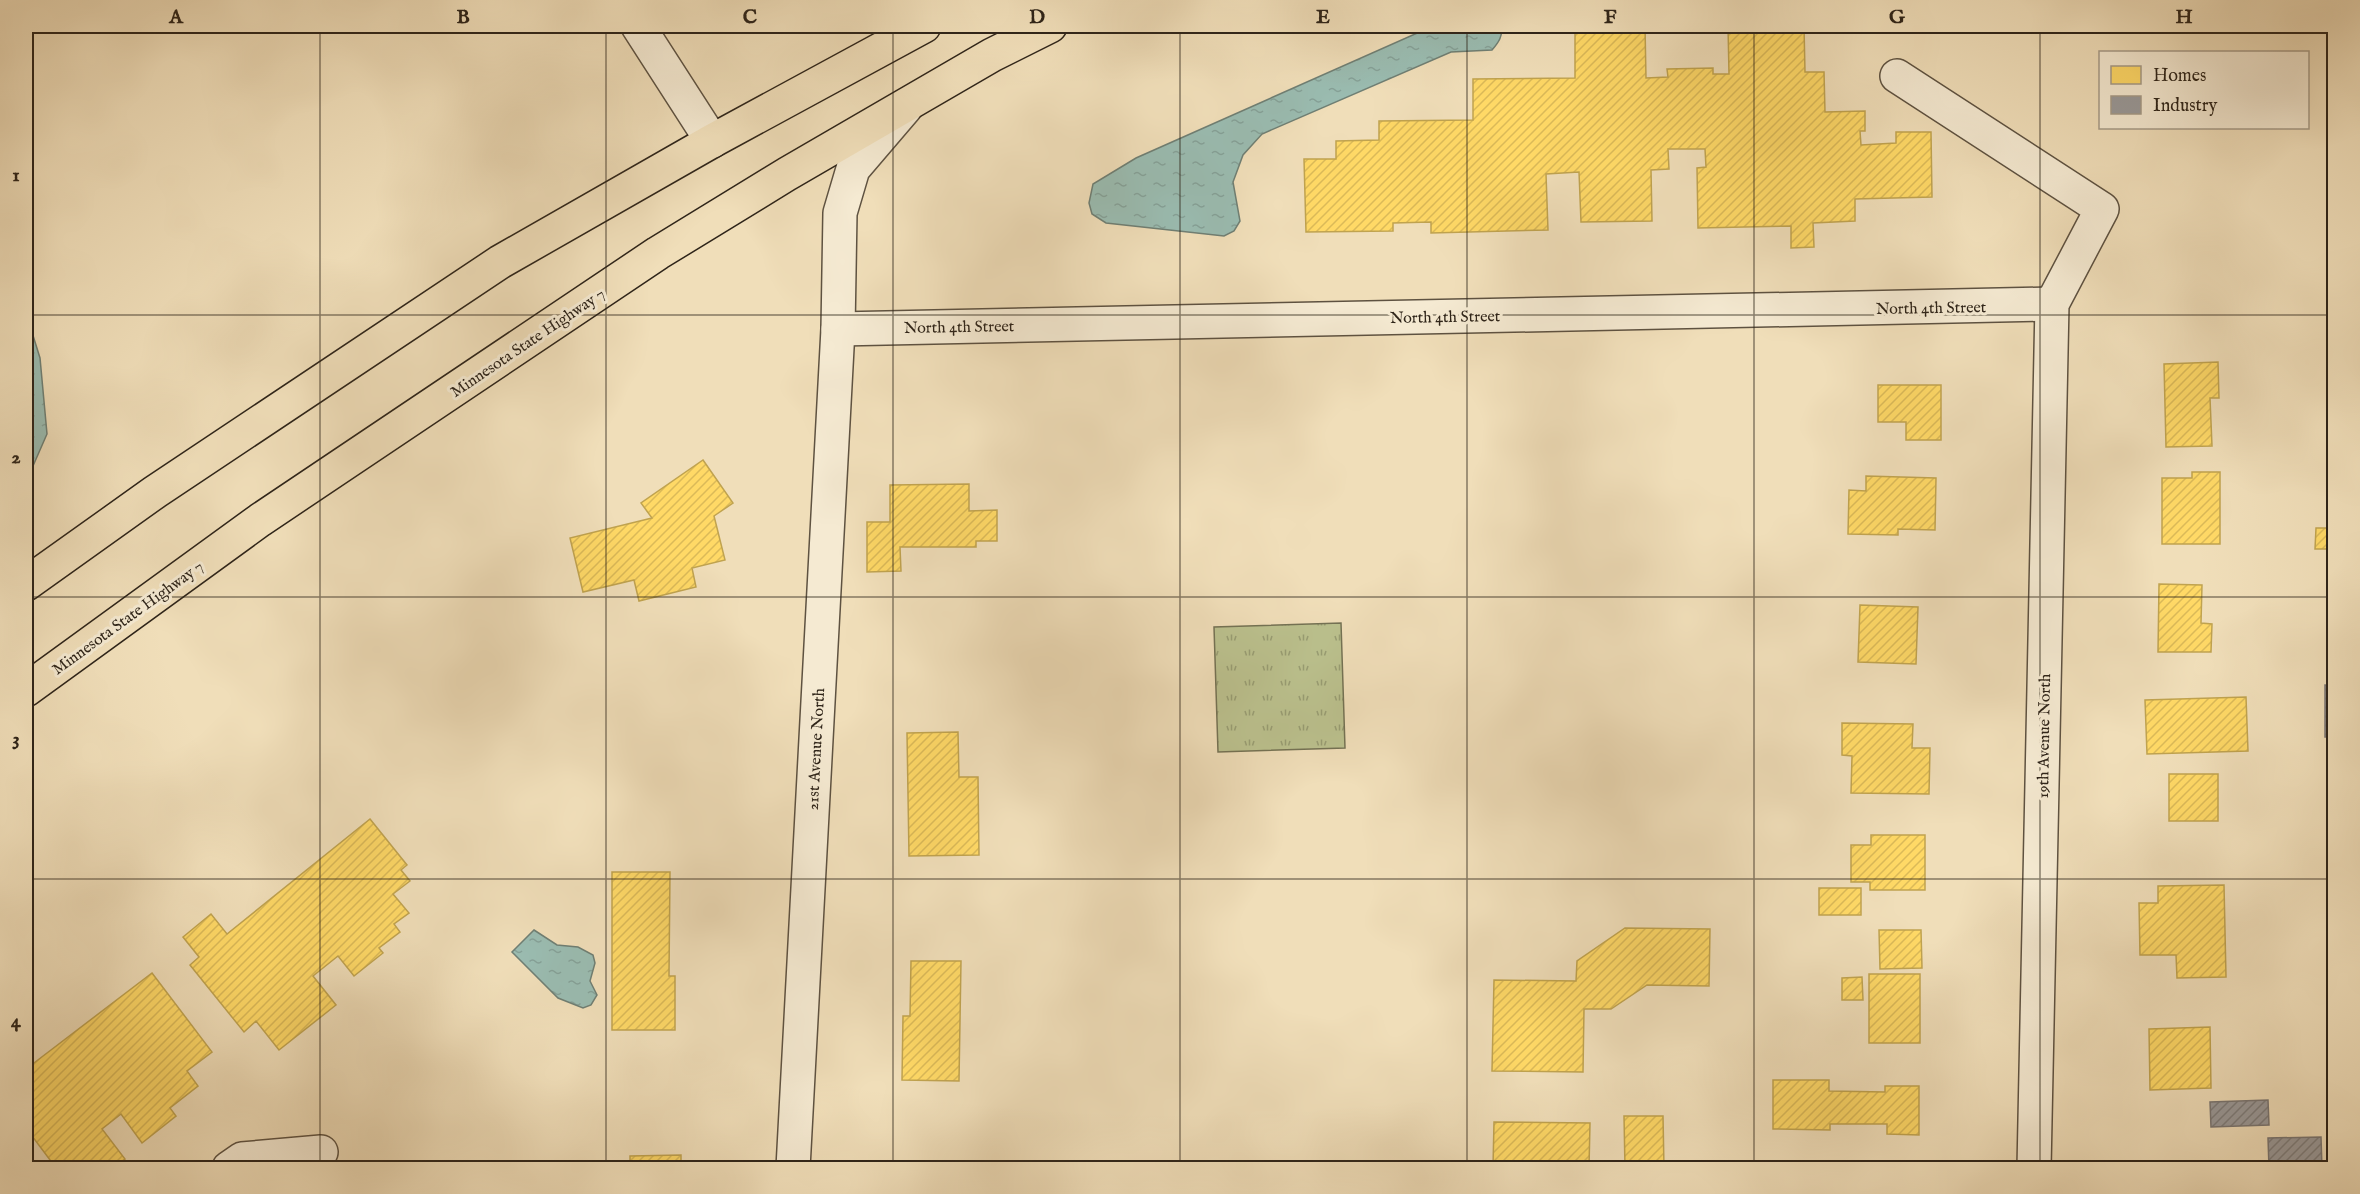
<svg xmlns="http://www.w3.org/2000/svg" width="2360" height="1194" viewBox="0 0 2360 1194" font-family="'IM FELL English',serif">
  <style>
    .park { fill: url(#park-tufts); stroke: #747254; stroke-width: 1.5 }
    .water { fill: url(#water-ripples); stroke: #6f7f74; stroke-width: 1.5 }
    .homes { fill: url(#homes-hatch); stroke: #c0a34f; stroke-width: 1.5 }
    .industry { fill: url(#industry-hatch); stroke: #797673; stroke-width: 1.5 }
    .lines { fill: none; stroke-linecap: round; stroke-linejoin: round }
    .minor-casing { stroke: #5e5241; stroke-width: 36 }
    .highway-casing { stroke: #2e2419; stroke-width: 36 }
    .minor { stroke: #f5ead2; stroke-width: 33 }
    .highway { stroke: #f0deb9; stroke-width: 33 }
    .grid { fill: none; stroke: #2e2419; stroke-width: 1.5; stroke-opacity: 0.55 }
    .labels { text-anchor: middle; stroke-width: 6; stroke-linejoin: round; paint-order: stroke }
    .street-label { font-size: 16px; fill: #2e2419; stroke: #f5ead2 }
    .neatline { fill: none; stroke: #2e2419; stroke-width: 2 }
    .grid-label { font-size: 20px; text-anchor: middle; font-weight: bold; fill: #2e2419 }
  </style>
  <defs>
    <pattern id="park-tufts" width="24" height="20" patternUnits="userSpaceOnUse" patternTransform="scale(1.5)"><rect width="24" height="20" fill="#bbc18e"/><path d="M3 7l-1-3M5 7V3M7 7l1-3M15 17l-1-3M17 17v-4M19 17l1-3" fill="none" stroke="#989d73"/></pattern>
    <pattern id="water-ripples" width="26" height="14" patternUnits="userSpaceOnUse" patternTransform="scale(1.5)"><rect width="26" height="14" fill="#9abcb1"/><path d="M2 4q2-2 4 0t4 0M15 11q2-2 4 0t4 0" fill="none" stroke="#85a198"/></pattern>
    <pattern id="homes-hatch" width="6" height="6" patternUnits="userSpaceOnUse" patternTransform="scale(1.5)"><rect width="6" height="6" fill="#ffd966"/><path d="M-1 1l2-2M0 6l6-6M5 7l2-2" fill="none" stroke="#dbba58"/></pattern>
    <pattern id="industry-hatch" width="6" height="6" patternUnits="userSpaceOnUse" patternTransform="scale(1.5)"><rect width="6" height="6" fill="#999"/><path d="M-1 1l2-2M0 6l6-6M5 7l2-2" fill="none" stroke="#7d7d7c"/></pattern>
  </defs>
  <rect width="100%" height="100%" fill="#f0deb9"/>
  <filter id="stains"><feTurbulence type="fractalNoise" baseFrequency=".00333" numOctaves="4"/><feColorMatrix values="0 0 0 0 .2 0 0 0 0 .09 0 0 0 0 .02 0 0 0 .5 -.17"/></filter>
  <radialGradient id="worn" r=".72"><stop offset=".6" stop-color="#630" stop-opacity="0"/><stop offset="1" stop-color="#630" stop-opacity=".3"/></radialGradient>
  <polygon class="park" points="1341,623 1345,748 1218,752 1214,627"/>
  <g class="water">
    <path d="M1433,26H1501C1503,36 1499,42 1492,50L1451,52L1262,134L1243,155L1233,182L1240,221L1234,231L1224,236L1106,223L1092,214L1089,203L1093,184L1136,158Z"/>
    <polygon points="26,313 40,358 47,434 26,482"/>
    <polygon points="534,930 557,945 578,947 593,955 595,963 590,981 597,995 591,1005 583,1008 558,998 512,952"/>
  </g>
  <g class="homes">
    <polygon points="1595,26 1645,26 1646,78 1668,77 1667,69 1713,68 1713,74 1729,74 1728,26 1804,26 1805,72 1824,72 1825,112 1865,111 1865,131 1860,131 1861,145 1896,143 1896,132 1931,132 1932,197 1855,199 1855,221 1813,223 1814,247 1791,248 1791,226 1698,228 1697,168 1706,167 1705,149 1668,149 1669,169 1651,170 1652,221 1581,222 1579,172 1546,174 1548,230 1431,233 1431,222 1393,223 1393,231 1306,232 1304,159 1336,159 1336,141 1379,140 1379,121 1473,120 1473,79 1575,78 1575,28 1595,28"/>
    <polygon points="2218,362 2219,398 2210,398 2212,446 2166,447 2164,364"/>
    <polygon points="1878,385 1941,385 1941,440 1906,440 1906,422 1878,422"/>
    <polygon points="703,460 733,503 714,516 725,560 692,568 696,587 639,601 634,580 583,592 570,538 652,518 641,503"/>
    <polygon points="2192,472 2220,472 2220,544 2162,544 2162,478 2192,478"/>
    <polygon points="1866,476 1936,478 1935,530 1898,529 1898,535 1848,534 1849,490 1866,491"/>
    <polygon points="969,484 969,511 997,510 997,541 976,541 976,547 900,547 901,571 867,572 867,522 890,522 890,485"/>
    <polygon points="2316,528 2334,528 2334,549 2315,549"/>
    <polygon points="2159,584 2202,585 2201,623 2212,624 2211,652 2158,652"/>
    <polygon points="1860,605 1918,607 1916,664 1858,662"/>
    <polygon points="2246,697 2248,751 2147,754 2145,700"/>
    <polygon points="1842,723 1913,724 1912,748 1930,748 1929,794 1851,793 1852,756 1842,755"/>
    <polygon points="958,732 959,777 978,777 979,855 909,856 907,733"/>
    <rect x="2169" y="774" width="49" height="47"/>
    <polygon points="370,819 407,865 401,870 410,881 393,894 409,913 394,924 400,932 379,948 383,953 354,976 338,956 313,976 336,1005 279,1050 256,1021 244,1032 190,965 199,957 183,937 211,914 227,934"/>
    <polygon points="1871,835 1925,835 1925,890 1870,890 1870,882 1851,882 1851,845 1871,845"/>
    <polygon points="612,872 670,872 669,976 675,976 675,1030 612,1030"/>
    <polygon points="2224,885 2226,977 2177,978 2176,955 2140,955 2139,903 2158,903 2158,886"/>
    <rect x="1819" y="888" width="42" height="27"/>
    <polygon points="1625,928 1710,929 1709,986 1647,985 1611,1009 1584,1009 1583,1072 1492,1071 1494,980 1576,981 1577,961"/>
    <polygon points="1879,930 1921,930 1922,968 1880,969"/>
    <polygon points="911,961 961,961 959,1081 902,1080 903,1016 910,1016"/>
    <polygon points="152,973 212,1052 187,1071 198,1086 170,1108 176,1116 142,1143 121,1114 102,1129 125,1159 112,1168 71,1168 68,1165 56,1168 26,1128 26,1069"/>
    <rect x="1869" y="974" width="51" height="69"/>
    <polygon points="1862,977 1863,1000 1842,1000 1842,978"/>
    <polygon points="2210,1027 2211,1088 2150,1090 2149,1029"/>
    <polygon points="1773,1080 1829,1080 1829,1091 1885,1092 1885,1086 1919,1086 1919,1135 1887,1134 1887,1124 1830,1124 1830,1130 1773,1129"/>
    <polygon points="1624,1116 1663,1116 1664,1168 1625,1168"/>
    <polygon points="1494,1122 1590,1123 1589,1168 1493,1167"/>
    <polygon points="681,1155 681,1168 630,1168 630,1156"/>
  </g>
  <g class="industry">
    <polygon points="2325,685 2334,686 2334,737 2325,737"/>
    <polygon points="2268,1100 2269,1125 2211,1127 2210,1102"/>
    <polygon points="2321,1137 2322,1168 2269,1168 2268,1138"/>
  </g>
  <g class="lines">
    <defs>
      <g id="minor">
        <polyline points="638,26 712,141"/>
        <polyline points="1897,76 2102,209 2052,304 2034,1168"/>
        <polyline points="838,329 2052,304"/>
        <polyline points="229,1168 242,1159 321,1152"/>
        <polyline points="793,1168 838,329 840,213 853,169 906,107"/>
      </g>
      <g id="highway">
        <polyline points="26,584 155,492 500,262 712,141 924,26"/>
        <polyline points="26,690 260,520 658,253 787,174 992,55 1050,26"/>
      </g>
    </defs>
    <use href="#minor" class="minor-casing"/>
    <use href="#highway" class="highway-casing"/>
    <use href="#minor" class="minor"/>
    <use href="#highway" class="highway"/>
  </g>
  <path class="grid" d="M320,26V1168M606,26V1168M893,26V1168M1180,26V1168M1467,26V1168M1754,26V1168M2040,26V1168M26,315H2334M26,597H2334M26,879H2334"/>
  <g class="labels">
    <g class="street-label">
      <text transform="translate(1931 307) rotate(-1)" y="6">North 4th Street</text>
      <text transform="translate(1445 316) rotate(-1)" y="6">North 4th Street</text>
      <text transform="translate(959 326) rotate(-1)" y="6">North 4th Street</text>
      <text transform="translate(527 342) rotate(-34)" y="6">Minnesota State Highway 7</text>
      <text transform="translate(127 617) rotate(-36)" y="6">Minnesota State Highway 7</text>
      <text transform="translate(2043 736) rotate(-89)" y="6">19th Avenue North</text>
      <text transform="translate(815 749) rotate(-87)" y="6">21st Avenue North</text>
    </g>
  </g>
  <rect width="2360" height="1194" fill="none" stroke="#f0deb9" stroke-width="66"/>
  <rect x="2099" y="51" width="210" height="78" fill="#f5ead2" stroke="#a59b88" stroke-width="1.5"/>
  <rect x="2111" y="66" width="30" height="18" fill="#ffd966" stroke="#a59b88" stroke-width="1.5"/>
  <text x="2153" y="81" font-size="18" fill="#2e2419">Homes</text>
  <rect x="2111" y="96" width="30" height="18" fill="#999999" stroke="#a59b88" stroke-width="1.5"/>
  <text x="2153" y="111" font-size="18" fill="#2e2419">Industry</text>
  <rect x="33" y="33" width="2294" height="1128" class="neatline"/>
  <g class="grid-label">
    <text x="176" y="23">A</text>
    <text x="463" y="23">B</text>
    <text x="750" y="23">C</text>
    <text x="1037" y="23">D</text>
    <text x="1323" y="23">E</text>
    <text x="1610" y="23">F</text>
    <text x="1897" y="23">G</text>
    <text x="2184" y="23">H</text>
    <text x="16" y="181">1</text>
    <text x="16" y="463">2</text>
    <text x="16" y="745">3</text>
    <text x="16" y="1027">4</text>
  </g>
  <rect width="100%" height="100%" filter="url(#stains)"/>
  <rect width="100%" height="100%" fill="url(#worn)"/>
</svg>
